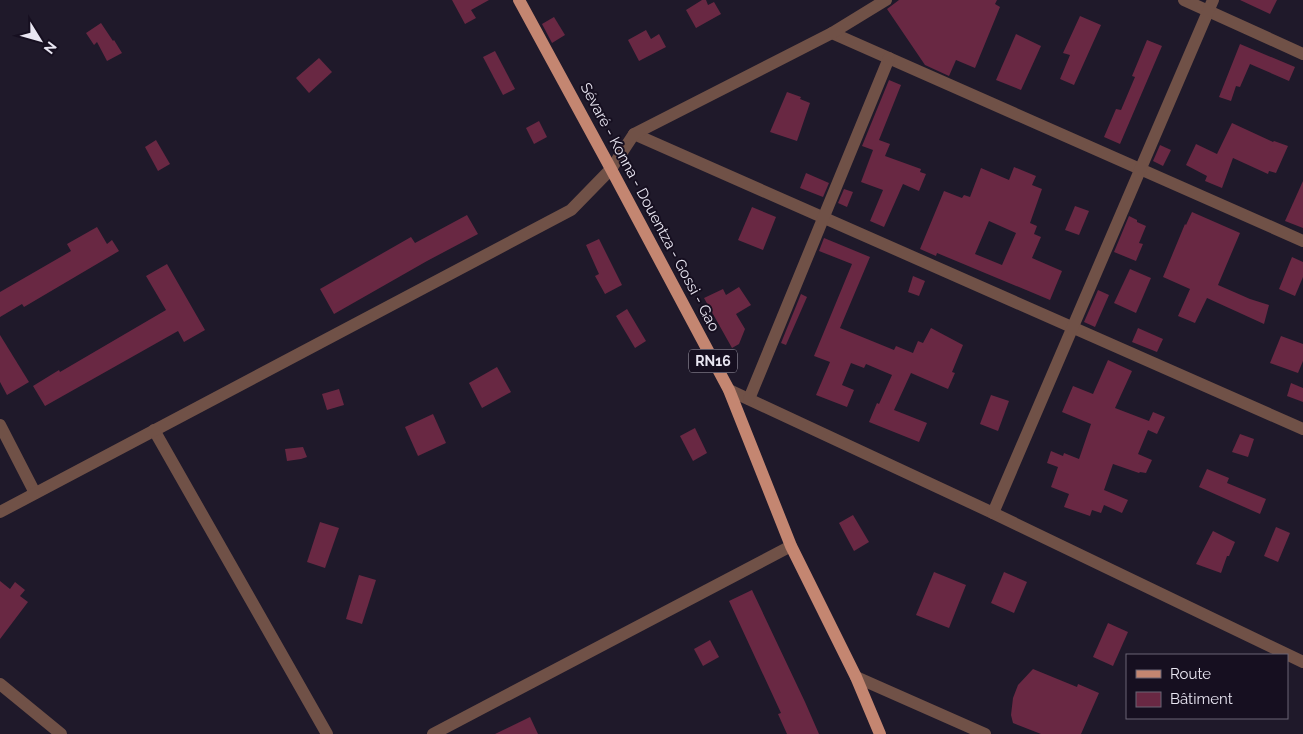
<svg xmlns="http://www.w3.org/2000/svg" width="1303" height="734" viewBox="0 0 1303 734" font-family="Raleway,sans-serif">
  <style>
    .building { fill: #692843; fill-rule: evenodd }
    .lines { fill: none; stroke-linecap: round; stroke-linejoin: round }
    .minor { stroke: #705147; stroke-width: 12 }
    .major { stroke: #c48671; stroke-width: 12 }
    .labels { text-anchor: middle; stroke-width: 4; stroke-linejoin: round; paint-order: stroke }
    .shield { fill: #160f20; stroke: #aaa6b3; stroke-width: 1 }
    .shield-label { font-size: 14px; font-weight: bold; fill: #e9e6f2 }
    .street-label { font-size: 15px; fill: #e9e6f2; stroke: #160f20 }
  </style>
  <rect width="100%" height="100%" fill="#1f192a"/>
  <g class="building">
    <polygon points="452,0 489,0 471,10 476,18 465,24"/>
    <polygon points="702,0 706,0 708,5 714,2 721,14 696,28 686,10"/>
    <polygon points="899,0 997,0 995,4 1000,7 975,68 956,60 949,76 925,65 887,9"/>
    <polygon points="1240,0 1277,0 1270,14"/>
    <polygon points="1080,16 1101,25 1074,85 1060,79 1070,55 1063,53"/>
    <polygon points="554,17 565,35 552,43 542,24"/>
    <polygon points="101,23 113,41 114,40 122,53 107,61 97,42 94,45 86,33"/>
    <polygon points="646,30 651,39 659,34 666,47 639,61 628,40"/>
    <polygon points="1016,34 1041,46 1021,90 996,80"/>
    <polygon points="1147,40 1162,46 1120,144 1104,137 1116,109 1121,110 1135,77 1132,76"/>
    <polygon points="1240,44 1295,67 1289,81 1250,64 1240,87 1236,86 1231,101 1219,97"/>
    <polygon points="495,51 515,89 503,95 483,57"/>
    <polygon points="319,58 332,72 309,93 296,78"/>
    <polygon points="889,80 901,85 879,140 890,144 885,156 921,169 920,172 926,174 919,191 903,184 884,227 870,221 883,190 861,182 873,150 862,146"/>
    <polygon points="787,92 801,97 800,99 810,103 797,141 770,132"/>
    <polygon points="539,121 547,137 534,144 526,128"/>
    <polygon points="1232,123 1273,142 1274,141 1288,146 1276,173 1269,171 1268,174 1233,158 1222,188 1205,181 1207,176 1186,165 1196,144 1217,154"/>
    <polygon points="156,140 170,164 158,171 145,147"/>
    <polygon points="1160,145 1171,150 1163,166 1153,161"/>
    <path d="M1014,167L1036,176L1032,185L1042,189L1030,223L1037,226L1034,234L1041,237L1032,258L1062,271L1050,300L937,253L936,256L920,249L944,191L962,198L964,195L970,197L981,168L1009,180ZM989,221L1016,233L1002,265L975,254Z"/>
    <polygon points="806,173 829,183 823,197 800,188"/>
    <polygon points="1303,181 1303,228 1285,221"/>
    <polygon points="844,189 853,192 847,207 838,203"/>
    <polygon points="1075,206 1089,211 1079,235 1065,230"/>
    <polygon points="752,207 776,217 763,250 738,240"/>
    <polygon points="1192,212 1240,233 1218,285 1250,299 1269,305 1264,324 1207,298 1195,323 1178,316 1190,289 1163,277 1185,224 1186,225"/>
    <polygon points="467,215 478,234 427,261 334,314 320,289 411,237 415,243"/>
    <polygon points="1129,216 1137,220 1137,222 1146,226 1139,243 1143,244 1136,261 1114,252"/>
    <polygon points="97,227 107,244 112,240 119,251 24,307 22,304 0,317 0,292 71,251 67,244"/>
    <polygon points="824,238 870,257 840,328 894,350 896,346 913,353 918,341 923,343 931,328 963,345 952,372 955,373 948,389 911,373 894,410 927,423 919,442 869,422 877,403 879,404 892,375 866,364 864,368 851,363 842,385 854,390 847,407 816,395 830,362 814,356 852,264 819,251"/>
    <polygon points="599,239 622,285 605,294 595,276 599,274 586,245"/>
    <polygon points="1292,257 1303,262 1303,277 1295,296 1279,289"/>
    <polygon points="167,264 205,330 184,342 178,331 45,406 33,386 59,370 60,372 166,310 146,276"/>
    <polygon points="1130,269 1151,278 1136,313 1114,303"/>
    <polygon points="913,276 925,281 919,296 908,292"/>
    <polygon points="739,287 751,305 736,314 745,329 739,344 732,348 704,298 723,289 726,295"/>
    <polygon points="1098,290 1109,295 1095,327 1084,322"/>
    <polygon points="801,294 807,297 786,345 781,343"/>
    <polygon points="627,309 646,341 635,348 616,316"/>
    <polygon points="1138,328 1163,339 1157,352 1132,342"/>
    <polygon points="0,335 29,382 7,395 0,382"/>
    <polygon points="1281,336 1303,344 1303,361 1298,373 1270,363"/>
    <polygon points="1108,360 1132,371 1115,408 1149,421 1153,412 1165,417 1157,434 1148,430 1138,454 1152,460 1146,473 1140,472 1139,473 1113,464 1104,490 1128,500 1122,513 1104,505 1101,513 1092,510 1090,516 1064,507 1069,494 1051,487 1058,467 1047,463 1051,451 1063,456 1064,453 1079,459 1091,424 1062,412 1073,386 1093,394"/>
    <polygon points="497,367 511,392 482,408 469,383"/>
    <polygon points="1291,383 1303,388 1303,402 1287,396"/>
    <polygon points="339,389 344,405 327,410 322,394"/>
    <polygon points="991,395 1009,401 998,431 980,424"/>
    <polygon points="433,414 446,443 418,456 405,427"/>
    <polygon points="695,428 707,453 693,461 680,436"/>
    <polygon points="1240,434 1254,439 1248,457 1232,452"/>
    <polygon points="303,447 307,457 301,459 287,461 285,449"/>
    <polygon points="1207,469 1229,478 1227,483 1266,499 1260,514 1199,487"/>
    <polygon points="853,515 869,542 854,551 839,523"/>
    <polygon points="320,522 339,528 325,568 307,562"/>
    <polygon points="1276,527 1290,533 1278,562 1264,556"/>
    <polygon points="1213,531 1235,542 1229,556 1227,556 1221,573 1196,564"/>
    <polygon points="934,572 966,585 949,628 916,615"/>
    <polygon points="1004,572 1027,582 1014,613 991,603"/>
    <polygon points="359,575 376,580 362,624 346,619"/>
    <polygon points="0,581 10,589 15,582 25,590 20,596 28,602 0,639"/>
    <polygon points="752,590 805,702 819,734 787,734 778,714 781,713 729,601"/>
    <polygon points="1108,623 1128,632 1113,666 1093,657"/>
    <polygon points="710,640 719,657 703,666 694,649"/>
    <polygon points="1033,669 1077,687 1078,684 1099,693 1081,734 1041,734 1013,723 1011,715 1013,698 1018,685"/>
    <polygon points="530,717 538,734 495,734"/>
  </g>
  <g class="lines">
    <g class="minor">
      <polyline points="1184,0 1303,54"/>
      <polyline points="832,33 1303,241"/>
      <polyline points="634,134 1303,429"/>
      <polyline points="729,390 993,513 1303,662"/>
      <polyline points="749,399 889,58"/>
      <polyline points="0,425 35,493"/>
      <polyline points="154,430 327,734"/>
      <polyline points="0,512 571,210 611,169 634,134 832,33 886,0"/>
      <polyline points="993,513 1213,0"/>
      <polyline points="856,677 985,734"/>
      <polyline points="0,684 61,734"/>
      <polyline points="433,734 791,546"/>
    </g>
    <polyline class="major" points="519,0 611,169 729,390 791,546 856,677 880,734"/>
  </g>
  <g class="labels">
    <rect class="shield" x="689" y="349.5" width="48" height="23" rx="4"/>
    <g class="shield-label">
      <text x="713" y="366">RN16</text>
    </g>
    <g class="street-label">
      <text transform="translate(650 207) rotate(62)" y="5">Sévaré - Konna - Douentza - Gossi - Gao</text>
    </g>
  </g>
  <rect x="1126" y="654" width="162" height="65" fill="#160f20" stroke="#6a6574"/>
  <rect x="1136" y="670" width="25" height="8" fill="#c48671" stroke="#6a6574"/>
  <text x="1170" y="679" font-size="15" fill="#e9e6f2">Route</text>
  <rect x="1136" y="692" width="25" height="15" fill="#692843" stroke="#6a6574"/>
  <text x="1170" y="704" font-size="15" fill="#e9e6f2">Bâtiment</text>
  <g transform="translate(40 40) rotate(127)" stroke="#160f20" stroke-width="4" paint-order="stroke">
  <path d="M0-4L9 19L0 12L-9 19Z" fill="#e9e6f2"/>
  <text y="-8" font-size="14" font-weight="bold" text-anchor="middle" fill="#e9e6f2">N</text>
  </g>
</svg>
